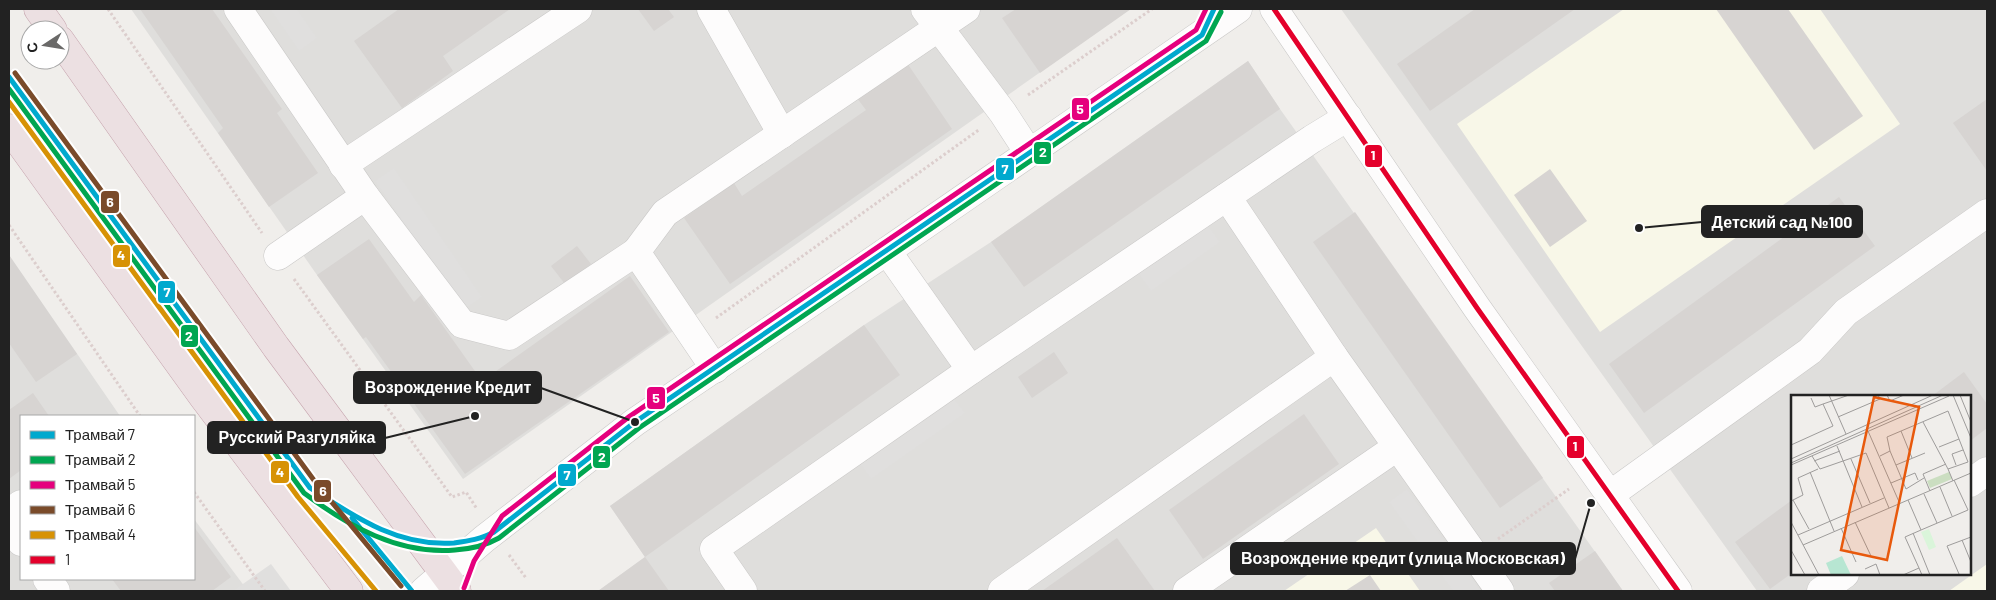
<svg xmlns="http://www.w3.org/2000/svg" width="1996" height="600" viewBox="0 0 1996 600" font-family="Barlow,sans-serif">
  <style>
    .residential { fill: #dfdedc; fill-rule: evenodd }
    .education { fill: #f8f7e8 }
    .parking { fill: #e0dfde }
    .building { fill: #d7d4d2 }
    .lines { fill: none; stroke-linecap: round; stroke-linejoin: round }
    .minor-casing { stroke: #c9c8c7; stroke-width: 29 }
    .highway-casing { stroke: #c5a2ac; stroke-width: 29 }
    .path { stroke: #dccecd; stroke-width: 3; stroke-dasharray: 2.5 2.5; stroke-linecap: butt }
    .minor { stroke: #fdfcfc; stroke-width: 28 }
    .highway { stroke: #ece0e2; stroke-width: 28 }
    .bus-1-casing { stroke: #fff; stroke-width: 9 }
    .bus-1 { stroke: #e4002b; stroke-width: 5 }
    .tram-1-casing { stroke: #fff; stroke-width: 9 }
    .tram-2-casing { stroke: #fff; stroke-width: 9 }
    .tram-3-casing { stroke: #fff; stroke-width: 9 }
    .tram-4-casing { stroke: #fff; stroke-width: 9 }
    .tram-5-casing { stroke: #fff; stroke-width: 9 }
    .tram-1 { stroke: #00a9ce; stroke-width: 5 }
    .tram-2 { stroke: #00a651; stroke-width: 5 }
    .tram-3 { stroke: #e5007d; stroke-width: 5 }
    .tram-4 { stroke: #7a4b2a; stroke-width: 5 }
    .tram-5 { stroke: #d79205; stroke-width: 5 }
    .inset-road { fill: none; stroke: #9e9c9b; stroke-width: 1 }
    .view { fill: #e8590c; fill-opacity: 0.15; stroke: #e8590c; stroke-width: 2.5 }
    .inset-edge { fill: none; stroke: #222; stroke-width: 2.5 }
    .leader { fill: none; stroke: #222; stroke-width: 2 }
    .callout-dot { fill: #222; stroke: #fff; stroke-width: 2 }
    .callout { fill: #222; stroke: #222; stroke-width: 2 }
    .callout-label { font-size: 16px; text-anchor: middle; font-weight: bold; fill: #fff }
    .line-badge { stroke: #fff; stroke-width: 2 }
    .badge-label { font-size: 14px; text-anchor: middle; font-weight: bold; fill: #fff }
  </style>
  <rect width="100%" height="100%" fill="#f0eeeb"/>
  <g class="residential">
    <polygon points="131,9 1130,9 463,479 317,275"/>
    <path d="M1341,9H1987V591H1757ZM1792,396H1970V574H1792Z"/>
    <polygon points="1248,61 1280,109 1623,591 598,591 645,557 610,506 864,325 991,242"/>
    <polygon points="9,255 120,416 21,416 21,579 194,579 194,519 248,591 9,591"/>
  </g>
  <g class="education">
    <polygon points="1624,9 1820,9 1900,124 1600,332 1457,124"/>
    <polygon points="1376,528 1420,591 1284,591"/>
    <polygon points="1987,564 1987,591 1949,591"/>
  </g>
  <g class="parking">
    <polygon points="270,9 297,9 317,38 299,51"/>
    <polygon points="394,168 482,297 463,310 375,181"/>
    <polygon points="1207,224 1220,242 1151,291 1138,273"/>
    <polygon points="952,396 965,413 871,479 859,462"/>
    <polygon points="1407,489 1480,590 1479,591 1453,591 1389,502"/>
    <polygon points="271,564 291,591 233,591"/>
  </g>
  <g class="building">
    <polygon points="140,9 212,9 282,109 277,113 318,173 269,207 218,133 223,128"/>
    <polygon points="399,9 510,9 443,56 453,71 402,108 354,41"/>
    <polygon points="638,9 668,9 674,17 654,31"/>
    <polygon points="1016,9 1131,9 1040,73 1002,18"/>
    <polygon points="1475,9 1575,9 1430,111 1397,64"/>
    <polygon points="1716,9 1788,9 1863,116 1814,150"/>
    <polygon points="1248,61 1280,109 1024,287 991,242"/>
    <polygon points="907,63 952,129 730,284 684,218 734,183 742,196 866,110 857,98"/>
    <polygon points="1987,99 1987,171 1953,123"/>
    <polygon points="1550,169 1587,221 1550,247 1514,195"/>
    <polygon points="1839,197 1875,246 1644,413 1609,364"/>
    <polygon points="1355,212 1543,478 1500,508 1313,242"/>
    <polygon points="369,239 414,302 421,295 482,381 630,276 669,332 465,474 366,337 363,339 317,275"/>
    <polygon points="577,246 591,264 565,284 551,266"/>
    <polygon points="9,255 77,354 36,382 9,343"/>
    <polygon points="864,325 900,375 645,557 669,591 598,591 645,557 610,506"/>
    <polygon points="1054,352 1068,373 1032,398 1018,377"/>
    <polygon points="1964,372 1987,404 1987,428 1970,441 1970,396 1932,396"/>
    <polygon points="33,393 49,416 21,416 21,470 9,479 9,410"/>
    <polygon points="1304,414 1339,464 1203,559 1169,510"/>
    <polygon points="1792,500 1792,573 1770,589 1735,542"/>
    <polygon points="194,527 231,577 212,591 121,591 112,579 194,579"/>
    <polygon points="1117,538 1155,591 1042,591"/>
    <polygon points="1595,551 1623,591 1555,591 1549,583"/>
    <polygon points="1370,575 1381,591 1345,591"/>
  </g>
  <g class="lines">
    <defs>
      <g id="minor">
        <polyline points="238,9 365,196 462,324 509,336 636,252 715,369"/>
        <polyline points="711,9 782,134"/>
        <polyline points="925,9 1003,113 1029,153"/>
        <polyline points="1274,9 1477,308 1678,591"/>
        <polyline points="343,165 578,9"/>
        <polyline points="1227,197 1334,357 1500,591"/>
        <polyline points="887,251 971,370"/>
        <polyline points="636,252 665,213 966,9"/>
        <polyline points="278,256 365,196"/>
        <polyline points="1970,483 1987,471"/>
        <polyline points="1611,494 1810,351 1846,312 1987,213"/>
        <polyline points="9,513 21,504"/>
        <polyline points="9,525 21,542"/>
        <polyline points="47,579 56,591"/>
        <polyline points="424,591 484,539 635,422 887,251 1238,9"/>
        <polyline points="743,591 714,549 971,370 1312,139 1348,117"/>
        <polyline points="1002,591 1334,357"/>
        <polyline points="1187,591 1397,447"/>
        <polyline points="1821,591 1845,574"/>
      </g>
      <g id="highway">
        <polyline points="38,9 53,30"/>
        <polyline points="60,40 276,347 457,591"/>
        <polyline points="9,128 203,397 349,591"/>
      </g>
    </defs>
    <use href="#minor" class="minor-casing"/>
    <use href="#highway" class="highway-casing"/>
    <g class="path">
      <polyline points="108,9 262,233"/>
      <polyline points="1028,95 1152,9"/>
      <polyline points="9,225 140,416"/>
      <polyline points="294,279 452,497 466,492 477,509"/>
      <polyline points="716,318 980,129"/>
      <polyline points="194,492 265,591"/>
      <polyline points="1498,539 1569,489"/>
      <polyline points="509,555 526,578"/>
    </g>
    <use href="#minor" class="minor"/>
    <use href="#highway" class="highway"/>
    <defs>
      <polyline id="bus-1" points="1274,9 1477,308 1678,591"/>
    </defs>
    <use href="#bus-1" class="bus-1-casing"/>
    <use href="#bus-1" class="bus-1"/>
    <defs>
      <g id="tram-1">
        <path d="M9,77L310,488C355,517 398,547 454,543C468,541 482,539 494,532L635,422L1202,35L1214,9"/>
        <polyline points="352,518 412,591"/>
      </g>
      <path id="tram-2" d="M9,89L304,493C348,526 399,555 455,550C470,549 485,546 499,538L639,428L1206,41L1221,12"/>
      <polyline id="tram-3" points="464,588 474,561 502,516 630,416 1196,30 1206,9"/>
      <polyline id="tram-4" points="15,73 316,483 401,586"/>
      <polyline id="tram-5" points="9,102 298,497 376,591"/>
    </defs>
    <use href="#tram-1" class="tram-1-casing"/>
    <use href="#tram-2" class="tram-2-casing"/>
    <use href="#tram-3" class="tram-3-casing"/>
    <use href="#tram-4" class="tram-4-casing"/>
    <use href="#tram-5" class="tram-5-casing"/>
    <use href="#tram-1" class="tram-1"/>
    <use href="#tram-2" class="tram-2"/>
    <use href="#tram-3" class="tram-3"/>
    <use href="#tram-4" class="tram-4"/>
    <use href="#tram-5" class="tram-5"/>
  </g>
  <g transform="translate(1791 395)">
    <rect width="180" height="180" fill="#f0eeeb"/>
    <path d="M158,77L161,84L139,93L136,86Z" fill="#cbdec1"/>
    <path d="M138,134L145,152L138,155L130,137Z" fill="#daf5da"/>
    <path d="M51,161L60,180H40L35,168Z" fill="#b7e6d2"/>
    <path class="inset-road" d="M38,0L55,39M96,0L99,6L113,0M162,0L180,43M169,0L180,27M20,3L24,12L32,9M47,22L89,4L87,0M132,27L157,74M77,36L109,109M110,36L121,63M0,50L42,31L32,9L58,0M46,51L71,112M148,52L168,44M99,56L115,94L133,83M21,61L29,74L75,58L98,113M89,61L99,56L96,42L157,16L177,67L157,74L162,86M0,64L142,0M60,64L79,108M23,66L49,56M0,68L152,0M0,70L158,1M105,70L134,58M165,70L161,59L172,55M19,77L43,136M100,88L124,78L127,85M149,92L161,121M139,96L132,79L155,69M133,99L146,128M2,105L18,134M117,105L130,135L177,115L163,85M0,106L12,100L7,83L27,74M0,127L28,180M64,127L80,161M50,133L65,167M122,138L139,180M7,140L93,103M171,145L180,167M12,150L180,78M0,155L14,180M128,173L114,142L130,135M74,174L85,169L89,180M168,179L156,151L180,142M112,180L128,173L131,180"/>
    <path class="view" d="M83,2L128,12L96,165L50,155Z"/>
    <rect width="180" height="180" class="inset-edge"/>
  </g>
  <path class="leader" d="M1639 228L1702 222M635 422L541 388M475 416L385 438M1591 503L1575 559"/>
  <g class="callout-dot">
    <circle cx="1639" cy="228" r="5"/>
    <circle cx="635" cy="422" r="5"/>
    <circle cx="475" cy="416" r="5"/>
    <circle cx="1591" cy="503" r="5"/>
  </g>
  <g class="callout">
    <rect x="1702" y="206" width="160" height="31" rx="5"/>
    <rect x="354" y="372" width="187" height="31" rx="5"/>
    <rect x="208" y="422" width="177" height="31" rx="5"/>
    <rect x="1231" y="543" width="344" height="31" rx="5"/>
  </g>
  <g class="callout-label">
    <text x="1782" y="228">Детский сад №100</text>
    <text x="448" y="393">Возрождение Кредит</text>
    <text x="297" y="443">Русский Разгуляйка</text>
    <text x="1403" y="564">Возрождение кредит (улица Московская)</text>
  </g>
  <g class="line-badge">
    <rect x="1071" y="97" width="19" height="24" rx="5" fill="#e5007d"/>
    <rect x="1033" y="141" width="19" height="24" rx="5" fill="#00a651"/>
    <rect x="1364" y="144" width="19" height="24" rx="5" fill="#e4002b"/>
    <rect x="995" y="157" width="20" height="24" rx="5" fill="#00a9ce"/>
    <rect x="100" y="190" width="20" height="24" rx="5" fill="#7a4b2a"/>
    <rect x="112" y="244" width="19" height="24" rx="5" fill="#d79205"/>
    <rect x="157" y="280" width="19" height="24" rx="5" fill="#00a9ce"/>
    <rect x="180" y="324" width="19" height="24" rx="5" fill="#00a651"/>
    <rect x="646" y="386" width="20" height="24" rx="5" fill="#e5007d"/>
    <rect x="1566" y="435" width="19" height="24" rx="5" fill="#e4002b"/>
    <rect x="592" y="445" width="19" height="24" rx="5" fill="#00a651"/>
    <rect x="270" y="460" width="20" height="24" rx="5" fill="#d79205"/>
    <rect x="557" y="463" width="20" height="24" rx="5" fill="#00a9ce"/>
    <rect x="313" y="479" width="19" height="24" rx="5" fill="#7a4b2a"/>
  </g>
  <g class="badge-label">
    <text x="1080" y="114">5</text>
    <text x="1043" y="157">2</text>
    <text x="1373" y="160">1</text>
    <text x="1005" y="174">7</text>
    <text x="110" y="207">6</text>
    <text x="121" y="260">4</text>
    <text x="167" y="297">7</text>
    <text x="189" y="341">2</text>
    <text x="656" y="403">5</text>
    <text x="1575" y="451">1</text>
    <text x="602" y="462">2</text>
    <text x="280" y="477">4</text>
    <text x="567" y="480">7</text>
    <text x="323" y="496">6</text>
  </g>
  <rect width="1996" height="600" fill="none" stroke="#222222" stroke-width="20"/>
  <rect x="20" y="415" width="175" height="165" fill="#ffffff" stroke="#a7a7a7"/>
  <rect x="30" y="431" width="25" height="8" fill="#00a9ce" stroke="#a7a7a7"/>
  <text x="65" y="440" font-size="15" fill="#222222">Трамвай 7</text>
  <rect x="30" y="456" width="25" height="8" fill="#00a651" stroke="#a7a7a7"/>
  <text x="65" y="465" font-size="15" fill="#222222">Трамвай 2</text>
  <rect x="30" y="481" width="25" height="8" fill="#e5007d" stroke="#a7a7a7"/>
  <text x="65" y="490" font-size="15" fill="#222222">Трамвай 5</text>
  <rect x="30" y="506" width="25" height="8" fill="#7a4b2a" stroke="#a7a7a7"/>
  <text x="65" y="515" font-size="15" fill="#222222">Трамвай 6</text>
  <rect x="30" y="531" width="25" height="8" fill="#d79205" stroke="#a7a7a7"/>
  <text x="65" y="540" font-size="15" fill="#222222">Трамвай 4</text>
  <rect x="30" y="556" width="25" height="8" fill="#e4002b" stroke="#a7a7a7"/>
  <text x="65" y="565" font-size="15" fill="#222222">1</text>
  <g transform="translate(45 45) rotate(258)"><circle r="24" fill="#ffffff" stroke="#a7a7a7"/>
  <path d="M0-4L9 19L0 12L-9 19Z" fill="#6a6968"/>
  <text y="-8" font-size="14" font-weight="bold" text-anchor="middle" fill="#222222">С</text>
  </g>
</svg>
